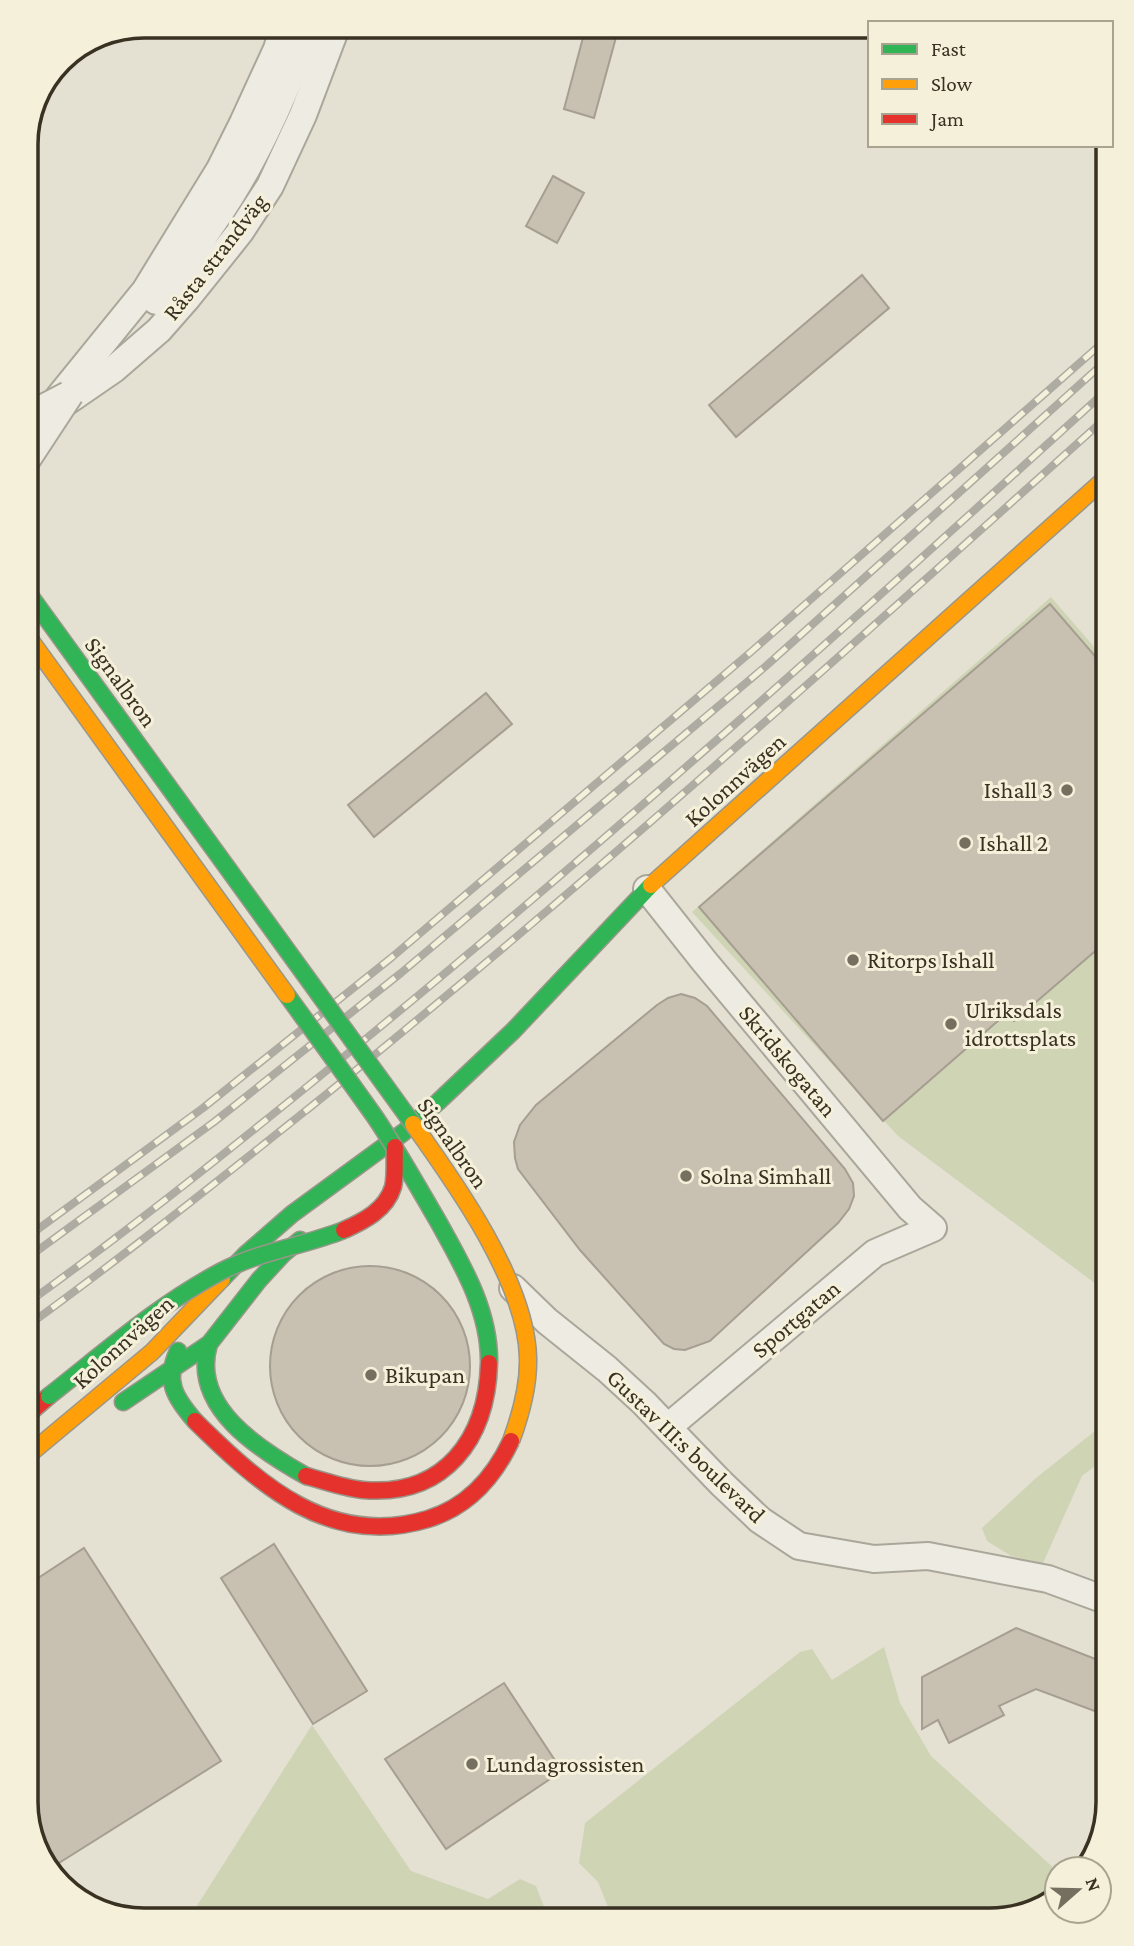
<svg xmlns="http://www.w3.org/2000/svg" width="1134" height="1946" viewBox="0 0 1134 1946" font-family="'Crimson Pro',serif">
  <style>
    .green { fill: #cfd4b5 }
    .building { fill: #c8c1b2; stroke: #a59e91; stroke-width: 2 }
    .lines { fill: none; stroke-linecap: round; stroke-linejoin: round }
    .street-casing { stroke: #aaa69a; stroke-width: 30 }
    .fast-casing { stroke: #99968a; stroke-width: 19 }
    .slow-casing { stroke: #99968a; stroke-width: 19 }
    .jam-casing { stroke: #99968a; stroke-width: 19 }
    .street { stroke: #edebe2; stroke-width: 26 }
    .fast { stroke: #30b455; stroke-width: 16 }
    .slow { stroke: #ff9f0a; stroke-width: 16 }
    .jam { stroke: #e5322d; stroke-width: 16 }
    .rail-casing { stroke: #adaba2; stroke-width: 8 }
    .rail { stroke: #f4f0d9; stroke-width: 5; stroke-dasharray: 16; stroke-linecap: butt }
    .street-bridge-casing { stroke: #aaa69a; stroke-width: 30; stroke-linecap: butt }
    .fast-bridge-casing { stroke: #99968a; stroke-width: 19; stroke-linecap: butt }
    .slow-bridge-casing { stroke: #99968a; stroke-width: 19; stroke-linecap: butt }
    .jam-bridge-casing { stroke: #99968a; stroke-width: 19; stroke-linecap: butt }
    .street-bridge { stroke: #edebe2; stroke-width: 26 }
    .fast-bridge { stroke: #30b455; stroke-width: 16 }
    .slow-bridge { stroke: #ff9f0a; stroke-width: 16 }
    .jam-bridge { stroke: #e5322d; stroke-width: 16 }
    .poi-dot { fill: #756f60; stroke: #f4f0d9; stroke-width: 2.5 }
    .labels { text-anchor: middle; stroke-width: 6; stroke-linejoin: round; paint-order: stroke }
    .street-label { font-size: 24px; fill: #393122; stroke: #f4f0d9 }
    .poi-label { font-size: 24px; fill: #393122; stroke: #f4f0d9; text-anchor: start }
    .rim { fill: none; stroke: #393122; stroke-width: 3.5 }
  </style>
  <rect width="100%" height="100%" fill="#e4e1d2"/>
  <g class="green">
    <polygon points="1051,597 1108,663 1108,1293 898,1136 692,912"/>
    <polygon points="1095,1431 1108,1434 1108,1456 1082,1476 1043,1563 1011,1556 987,1541 982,1528 1036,1478"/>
    <polygon points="884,1647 900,1703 931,1756 1057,1871 1057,1894 1042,1908 990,1920 610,1920 612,1917 598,1882 579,1863 585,1823 800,1652 812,1649 832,1680"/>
    <polygon points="312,1725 411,1871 488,1899 520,1879 536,1886 549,1920 183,1920 193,1912"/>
  </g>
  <g class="building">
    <polygon points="585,30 618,30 594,118 564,109"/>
    <polygon points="553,176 584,193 557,243 526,226"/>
    <polygon points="862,275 889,308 736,437 709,405"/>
    <polygon points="1050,604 1108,671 1108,940 1014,1021 1007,1013 883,1121 699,907"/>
    <polygon points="486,693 512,724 374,837 348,805"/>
    <polygon points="681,994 695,998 707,1006 845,1169 853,1183 854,1196 849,1209 838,1223 710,1341 685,1350 674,1349 664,1344 580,1250 518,1169 515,1158 514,1142 520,1125 536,1105 657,1005 668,998"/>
    <circle cx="370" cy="1366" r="100"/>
    <polygon points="274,1544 367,1691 313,1724 221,1578"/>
    <polygon points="84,1548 221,1761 51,1868 38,1854 26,1802 26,1586"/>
    <polygon points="1016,1628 1108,1664 1108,1716 1036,1689 999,1706 1004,1715 949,1743 938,1720 922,1729 922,1677"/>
    <polygon points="504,1683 562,1771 446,1849 385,1759"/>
  </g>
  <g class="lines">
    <defs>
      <g id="street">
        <path d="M156,301C182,267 207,233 230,197C262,146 286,89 308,33"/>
        <polyline points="59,397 145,291 220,169 243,123 277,49 282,33"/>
        <polyline points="53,411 114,369 159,330 188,297 240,232 270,186 303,115 334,33"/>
        <polyline points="647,889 704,961 910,1208 933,1228 875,1253 668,1427"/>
        <polyline points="513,1288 547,1321 607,1369 644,1403 721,1483 760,1520 799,1546 874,1559 928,1556 1048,1579 1108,1601"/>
      </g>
      <g id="fast">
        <polyline points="222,1279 245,1255 292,1214 404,1132 438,1102 513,1031 651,885"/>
        <path d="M209,1344C190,1407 260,1450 306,1476"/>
        <path d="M178,1351C164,1381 175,1398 195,1421"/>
        <polyline points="123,1402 209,1344 259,1280 283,1254 300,1240"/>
      </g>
      <g id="slow">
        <polyline points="651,885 1108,476"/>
        <polyline points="26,1457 152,1352 222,1279"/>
      </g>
      <polyline id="jam" points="26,1416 49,1396"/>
    </defs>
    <use href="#street" class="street-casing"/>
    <use href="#fast" class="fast-casing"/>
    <use href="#slow" class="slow-casing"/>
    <use href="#jam" class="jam-casing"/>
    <use href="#street" class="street"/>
    <use href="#fast" class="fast"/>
    <use href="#slow" class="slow"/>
    <use href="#jam" class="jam"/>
    <defs>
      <g id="rail">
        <polyline points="26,1238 203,1108 391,958 752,651 1108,338"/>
        <polyline points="26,1259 214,1122 401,973 766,666 1108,359"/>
        <path d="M26,1304C142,1221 253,1131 363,1041C618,832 864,611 1108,389"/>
        <path d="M26,1327C124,1256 219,1180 313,1105C586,885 847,650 1108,416"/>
      </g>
    </defs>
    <use href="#rail" class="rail-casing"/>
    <use href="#rail" class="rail"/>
    <defs>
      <g id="street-bridge">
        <polyline points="26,417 68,395"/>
        <polyline points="26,461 70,394"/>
      </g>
      <g id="fast-bridge">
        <polyline points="26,590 413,1124"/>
        <path d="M287,995C316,1035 346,1076 375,1117C398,1151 418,1187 439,1223C463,1266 490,1312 489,1363"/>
        <path d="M49,1396C105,1352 159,1304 222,1271C261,1251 304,1246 344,1230"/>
      </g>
      <g id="slow-bridge">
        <polyline points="26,634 287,995"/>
        <path d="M413,1124C456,1184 526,1282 528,1357C529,1386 521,1414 511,1441"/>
      </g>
      <g id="jam-bridge">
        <path d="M344,1230C364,1221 386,1210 393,1187C396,1175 394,1159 395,1147"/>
        <path d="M195,1421C260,1485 330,1549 428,1519C467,1507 494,1477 511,1441"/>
        <path d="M306,1476C325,1481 344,1488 363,1490C445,1497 487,1439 489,1363"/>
      </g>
    </defs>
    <use href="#street-bridge" class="street-bridge-casing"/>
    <use href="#fast-bridge" class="fast-bridge-casing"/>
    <use href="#slow-bridge" class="slow-bridge-casing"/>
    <use href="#jam-bridge" class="jam-bridge-casing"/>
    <use href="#street-bridge" class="street-bridge"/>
    <use href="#fast-bridge" class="fast-bridge"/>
    <use href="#slow-bridge" class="slow-bridge"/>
    <use href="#jam-bridge" class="jam-bridge"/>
  </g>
  <g class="poi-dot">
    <circle cx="1067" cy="790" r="7"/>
    <circle cx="965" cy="843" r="7"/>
    <circle cx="853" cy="960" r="7"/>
    <circle cx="951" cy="1024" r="7"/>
    <circle cx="686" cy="1176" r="7"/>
    <circle cx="371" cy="1375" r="7"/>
    <circle cx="472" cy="1764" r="7"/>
  </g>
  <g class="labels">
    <g class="street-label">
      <text transform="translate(215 257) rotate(-52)" y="8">Råsta strandväg</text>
      <text transform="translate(121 682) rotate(54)" y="8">Signalbron</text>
      <text transform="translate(735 780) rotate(-42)" y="8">Kolonnvägen</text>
      <text transform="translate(788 1061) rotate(50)" y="8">Skridskogatan</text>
      <text transform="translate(453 1143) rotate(55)" y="8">Signalbron</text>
      <text transform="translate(796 1319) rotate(-40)" y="8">Sportgatan</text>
      <text transform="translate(123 1342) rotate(-42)" y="8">Kolonnvägen</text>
      <text transform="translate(686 1446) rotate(44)" y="8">Gustav III:s boulevard</text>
    </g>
    <g class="poi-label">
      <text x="1053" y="798" text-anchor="end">Ishall 3</text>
      <text x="979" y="851">Ishall 2</text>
      <text x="867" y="968">Ritorps Ishall</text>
      <text x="965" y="1018">Ulriksdals<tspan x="965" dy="28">idrottsplats</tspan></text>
      <text x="700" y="1184">Solna Simhall</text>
      <text x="385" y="1383">Bikupan</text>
      <text x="486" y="1772">Lundagrossisten</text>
    </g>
  </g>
  <path d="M0 0H1134V1946H0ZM144 38H990A106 106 0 0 1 1096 144V1802A106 106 0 0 1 990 1908H144A106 106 0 0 1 38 1802V144A106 106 0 0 1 144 38Z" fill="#f4f0d9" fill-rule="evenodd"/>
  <path class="rim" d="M144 38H990A106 106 0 0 1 1096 144V1802A106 106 0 0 1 990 1908H144A106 106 0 0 1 38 1802V144A106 106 0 0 1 144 38Z"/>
  <rect x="868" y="21" width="245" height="126" fill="#f4f0d9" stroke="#a9a490" stroke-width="2"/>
  <rect x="882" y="44" width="35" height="10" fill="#30b455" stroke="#a9a490" stroke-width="2"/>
  <text x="931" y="56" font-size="21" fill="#393122">Fast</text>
  <rect x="882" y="79" width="35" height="10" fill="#ff9f0a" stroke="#a9a490" stroke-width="2"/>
  <text x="931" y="91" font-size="21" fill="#393122">Slow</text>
  <rect x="882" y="114" width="35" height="10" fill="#e5322d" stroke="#a9a490" stroke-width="2"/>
  <text x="931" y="126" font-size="21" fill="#393122">Jam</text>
  <g transform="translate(1078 1890) rotate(70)"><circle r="33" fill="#f4f0d9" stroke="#a9a490" stroke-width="2"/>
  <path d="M0-5L12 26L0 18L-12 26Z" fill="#756f60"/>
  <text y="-10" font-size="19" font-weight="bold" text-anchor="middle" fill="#393122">N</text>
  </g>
</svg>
